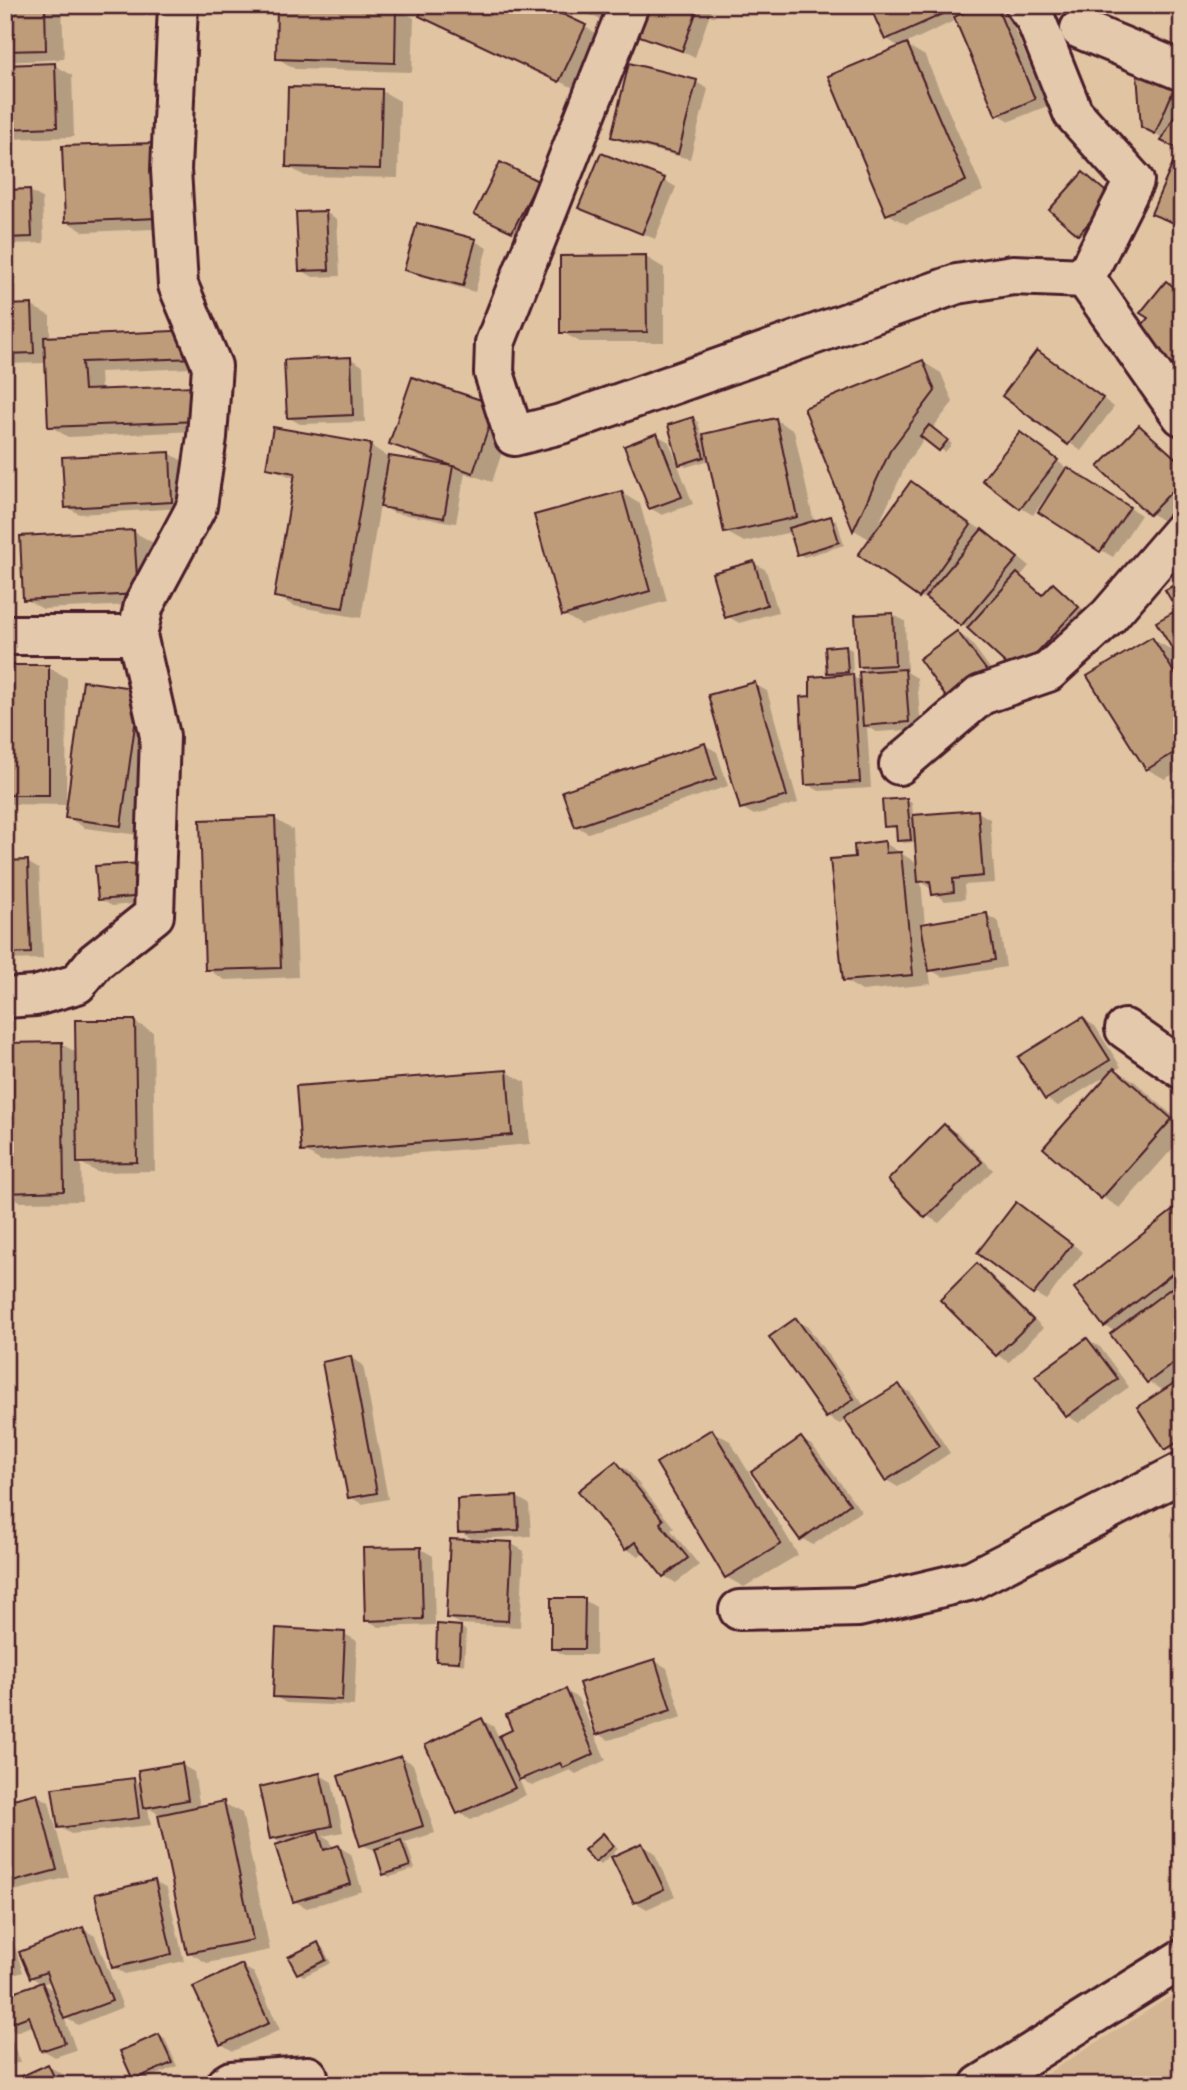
<svg xmlns="http://www.w3.org/2000/svg" width="1187" height="2090" viewBox="0 0 1187 2090" font-family="'Shantell Sans',sans-serif">
  <style>
    .built { fill: #d3b594 }
    .shadow { fill: #0003; fill-rule: evenodd }
    .building { fill: #be9c7a; stroke: #4a1f2b; stroke-width: 2 }
    .lines { fill: none; stroke-linecap: round; stroke-linejoin: round }
    .minor-casing { stroke: #4a1f2b; stroke-width: 44 }
    .minor { stroke: #e5c9ac; stroke-width: 38 }
  </style>
  <rect width="100%" height="100%" fill="#e1c4a2"/>
  <filter id="ink" filterUnits="userSpaceOnUse"><feTurbulence type="fractalNoise" baseFrequency=".0143" numOctaves="2"/><feDisplacementMap in="SourceGraphic" scale="14" xChannelSelector="R" yChannelSelector="G"/><feConvolveMatrix kernelMatrix="1 2 1 2 8 2 1 2 1" color-interpolation-filters="sRGB"/></filter>
  <g filter="url(#ink)">
    <polygon class="built" points="1182,1989 1182,2085 1029,2085"/>
    <g class="shadow">
      <polygon points="5,5 62,5 64,59 5,62"/>
      <polygon points="87,5 187,5 187,10 102,13"/>
      <polygon points="279,5 396,8 414,18 412,72 295,69 277,58"/>
      <polygon points="568,5 610,5 603,21"/>
      <polygon points="646,5 713,5 695,57 636,33"/>
      <polygon points="884,5 947,5 954,21 905,44 925,56 983,191 906,224 888,214 901,48 887,39"/>
      <polygon points="986,5 1000,5 1006,9 1047,106 1010,121 998,114"/>
      <polygon points="421,15 585,27 603,37 578,90"/>
      <polygon points="1138,62 1182,81 1182,150 1143,126"/>
      <polygon points="54,65 72,75 74,137 5,139 5,67"/>
      <polygon points="696,82 708,89 690,159 625,143 613,136"/>
      <polygon points="382,91 400,101 398,178 305,176 287,166"/>
      <polygon points="172,155 175,228 84,232 66,221"/>
      <polygon points="1084,174 1123,204 1091,240 1079,234"/>
      <polygon points="664,180 676,187 655,239 581,208"/>
      <polygon points="537,182 549,189 524,238 488,220"/>
      <polygon points="30,191 42,198 44,243 5,244 5,192"/>
      <polygon points="325,212 337,219 340,276 313,277 301,270"/>
      <polygon points="475,241 487,248 475,292 418,276 406,269"/>
      <polygon points="646,257 664,268 664,342 580,342 562,332"/>
      <polygon points="32,306 50,316 50,338 195,332 214,367 100,372 101,391 217,430 68,437 50,426 47,363 5,364 5,307"/>
      <polygon points="351,359 363,366 365,422 300,424 288,417"/>
      <polygon points="1050,359 1114,407 1081,451 1005,396"/>
      <polygon points="923,362 941,373 953,402 932,429 952,444 945,452 925,438 908,461 876,530 912,484 994,538 1029,566 1020,577 1044,595 1053,585 1090,615 1030,680 973,631 920,596 871,540 854,530 806,409"/>
      <polygon points="514,417 492,482 465,473 456,523 394,513 380,505 361,618 294,606 276,596 296,479 268,467 370,445 388,457 438,466 391,443"/>
      <polygon points="693,419 698,422 702,436 776,420 794,431 814,523 831,518 837,521 844,545 804,557 798,553 792,532 744,542 726,532 710,460 686,467 679,463"/>
      <polygon points="1140,427 1182,462 1182,500 1162,520 1150,513"/>
      <polygon points="1021,434 1068,469 1141,515 1113,557 1101,550 1046,497 1033,515 1021,508"/>
      <polygon points="657,435 669,442 693,504 662,515 650,508"/>
      <polygon points="169,453 181,460 183,508 79,514 67,507"/>
      <polygon points="5,478 6,591 5,591"/>
      <polygon points="622,493 640,504 667,601 581,625 563,614"/>
      <polygon points="134,532 152,542 155,604 43,609 25,599"/>
      <polygon points="754,563 766,570 778,612 739,623 727,616"/>
      <polygon points="892,614 905,621 907,672 917,678 921,729 877,732 867,727 871,788 819,791 807,784 812,697 837,677 828,672 846,647 852,650 853,677 861,681 871,673 859,666"/>
      <polygon points="957,633 969,640 998,679 921,659"/>
      <polygon points="1152,639 1170,649 1182,668 1182,769 1165,779 1147,769"/>
      <polygon points="5,667 49,667 67,678 66,802 85,683 157,701 139,835 85,828 67,817 68,805 5,804"/>
      <polygon points="754,684 767,691 798,803 754,815 742,808"/>
      <polygon points="705,745 717,752 728,786 588,833 576,826"/>
      <polygon points="907,799 912,803 913,817 978,812 990,819 995,883 964,885 965,899 945,901 921,881 925,925 987,915 999,922 1006,967 943,977 929,969 931,984 862,991 844,980 857,858 885,843 918,864 916,842 904,843 898,840 898,829 885,826"/>
      <polygon points="275,819 293,830 298,977 225,980 207,969"/>
      <polygon points="27,862 39,869 43,959 5,960 5,863"/>
      <polygon points="97,868 156,902 112,906 100,899"/>
      <polygon points="1083,1019 1095,1026 1121,1067 1115,1070 1133,1080 1182,1124 1182,1138 1120,1208 1102,1197 1110,1073 1058,1106 1046,1099"/>
      <polygon points="135,1022 153,1032 155,1171 97,1172 81,1163 82,1201 21,1202 9,1195 10,1201 5,1202 5,1045 61,1044 78,1053"/>
      <polygon points="507,1072 525,1082 530,1144 321,1161 302,1150"/>
      <polygon points="945,1126 957,1133 993,1170 939,1223 927,1216"/>
      <polygon points="1017,1204 1083,1252 1046,1300 1034,1293"/>
      <polygon points="1182,1205 1182,1453 1178,1455 1166,1448 1165,1391 1148,1382 1116,1332 1105,1326"/>
      <polygon points="977,1266 989,1273 1043,1328 1009,1362 997,1355"/>
      <polygon points="796,1320 808,1327 865,1407 899,1386 911,1393 950,1453 898,1487 886,1480 847,1419 840,1424 827,1417 771,1338"/>
      <polygon points="1088,1340 1100,1347 1129,1387 1079,1423 1067,1416"/>
      <polygon points="351,1358 363,1365 388,1499 362,1504 350,1497"/>
      <polygon points="712,1431 730,1441 798,1555 744,1587 726,1577"/>
      <polygon points="801,1439 813,1446 861,1511 813,1545 801,1538"/>
      <polygon points="616,1463 628,1470 674,1528 671,1530 699,1565 676,1583 664,1576 644,1551 639,1556 626,1549 581,1491"/>
      <polygon points="517,1497 529,1504 531,1536 472,1539 460,1532"/>
      <polygon points="512,1544 524,1551 520,1627 460,1624 448,1617"/>
      <polygon points="421,1549 433,1556 435,1625 379,1627 367,1620"/>
      <polygon points="584,1600 596,1607 596,1655 564,1655 552,1648"/>
      <polygon points="461,1627 466,1631 464,1665 438,1660"/>
      <polygon points="345,1634 357,1641 354,1706 286,1703 274,1696"/>
      <polygon points="655,1661 667,1668 682,1717 609,1740 597,1733"/>
      <polygon points="566,1691 578,1698 606,1760 576,1774 570,1770 532,1786 518,1777 526,1795 471,1820 459,1813 482,1720 494,1727 499,1738 515,1731"/>
      <polygon points="401,1757 413,1764 435,1833 402,1843 407,1845 415,1869 390,1877 384,1874 377,1851 362,1845"/>
      <polygon points="182,1765 194,1772 200,1808 223,1803 242,1813 270,1950 207,1963 188,1952 159,1814 148,1808 151,1825 71,1834 59,1827 133,1780 142,1785"/>
      <polygon points="320,1775 332,1782 343,1832 323,1836 330,1840 333,1849 339,1847 351,1854 362,1891 307,1908 294,1901 283,1844 272,1838"/>
      <polygon points="37,1795 49,1802 69,1877 14,1891 5,1886 5,1803"/>
      <polygon points="603,1836 618,1849 601,1864 596,1861"/>
      <polygon points="641,1845 654,1852 675,1896 647,1909 635,1902"/>
      <polygon points="155,1882 167,1889 184,1961 125,1974 113,1967"/>
      <polygon points="5,1917 23,1972 5,1978"/>
      <path d="M83,1929L95,1936L123,2007L78,2025L64,2017L76,2050L55,2057L43,2050L34,2025L16,2032L7,2027L20,2062L5,2068V1997L42,1984L31,1977ZM51,1981L55,1991L43,1984Z"/>
      <polygon points="318,1944 323,1948 331,1963 304,1976 298,1973"/>
      <polygon points="242,1966 254,1973 280,2030 233,2051 221,2044"/>
      <polygon points="159,2036 165,2039 177,2066 140,2082 134,2079"/>
      <polygon points="48,2066 66,2076 70,2085 8,2085"/>
    </g>
    <g class="building">
      <polygon points="5,5 45,5 46,50 5,51"/>
      <polygon points="277,5 396,6 395,63 276,59"/>
      <polygon points="424,5 543,5 586,25 559,82 419,16"/>
      <polygon points="644,5 699,5 682,51 634,34"/>
      <polygon points="880,5 939,5 943,14 885,40 871,9"/>
      <polygon points="981,5 996,5 1035,99 996,116 954,17"/>
      <polygon points="907,43 966,181 886,215 828,76"/>
      <polygon points="1136,60 1179,77 1155,134 1141,127"/>
      <polygon points="55,63 57,127 5,129 5,65"/>
      <polygon points="629,63 697,80 678,154 611,137"/>
      <polygon points="288,87 382,89 380,169 286,167"/>
      <polygon points="1182,102 1182,151 1161,141"/>
      <polygon points="154,143 157,218 65,222 62,146"/>
      <polygon points="601,153 665,178 642,234 578,208"/>
      <polygon points="1176,156 1182,158 1182,226 1151,214"/>
      <polygon points="500,162 538,181 512,232 474,214"/>
      <polygon points="1083,172 1112,197 1078,235 1049,210"/>
      <polygon points="30,189 32,237 5,238 5,190"/>
      <polygon points="326,211 329,270 299,271 296,212"/>
      <polygon points="417,223 476,239 463,286 404,270"/>
      <polygon points="646,255 647,332 560,333 560,256"/>
      <polygon points="1166,281 1182,293 1182,372 1134,335 1148,318 1140,313"/>
      <polygon points="32,304 34,353 5,354 5,305"/>
      <polygon points="195,330 197,358 82,362 84,390 197,386 199,421 48,427 44,337"/>
      <polygon points="1037,350 1103,398 1068,445 1002,396"/>
      <polygon points="351,357 353,415 287,418 284,360"/>
      <polygon points="923,360 935,391 890,451 853,531 804,408"/>
      <polygon points="412,377 496,405 473,473 389,444"/>
      <polygon points="693,417 704,457 679,465 668,425"/>
      <polygon points="776,418 797,517 724,533 703,434"/>
      <polygon points="929,425 948,440 939,451 920,436"/>
      <polygon points="1139,425 1182,464 1182,481 1149,515 1098,467"/>
      <polygon points="273,427 371,444 343,608 274,597 295,473 266,468"/>
      <polygon points="1020,432 1058,460 1020,509 982,480"/>
      <polygon points="657,433 682,497 649,509 624,446"/>
      <polygon points="170,452 172,502 65,508 62,457"/>
      <polygon points="389,456 453,466 444,518 380,507"/>
      <polygon points="1067,467 1130,507 1100,552 1038,512"/>
      <polygon points="911,481 971,525 919,598 858,555"/>
      <polygon points="622,491 650,591 562,616 534,515"/>
      <polygon points="831,516 839,542 797,555 789,528"/>
      <polygon points="982,529 1018,558 961,626 925,597"/>
      <polygon points="134,530 138,594 23,600 20,536"/>
      <polygon points="754,561 767,605 725,618 712,573"/>
      <polygon points="1017,573 1042,595 1053,583 1079,607 1017,674 967,628"/>
      <polygon points="1182,581 1182,665 1156,622 1177,610 1165,590"/>
      <polygon points="893,613 895,665 858,667 855,615"/>
      <polygon points="957,631 987,671 948,700 919,659"/>
      <polygon points="1152,637 1182,685 1182,748 1146,770 1087,676"/>
      <polygon points="846,645 848,672 827,673 825,647"/>
      <rect x="5" y="665" width="44" height="130"/>
      <polygon points="905,669 909,722 863,726 859,672"/>
      <polygon points="853,674 860,782 805,785 800,697 810,696 810,677"/>
      <polygon points="83,681 140,689 121,826 65,818"/>
      <polygon points="755,682 787,796 740,809 708,695"/>
      <polygon points="705,743 716,779 575,827 562,791"/>
      <polygon points="907,798 911,840 897,841 896,826 884,827 882,800"/>
      <polygon points="978,810 983,876 953,879 954,892 932,895 930,881 918,882 913,815"/>
      <polygon points="275,817 281,968 205,970 200,820"/>
      <polygon points="885,841 886,853 901,852 913,975 843,981 830,859 855,857 854,845"/>
      <polygon points="28,860 31,953 5,954 5,861"/>
      <polygon points="142,863 145,896 98,900 95,866"/>
      <polygon points="987,913 995,960 929,971 921,924"/>
      <polygon points="1083,1017 1110,1060 1045,1100 1018,1057"/>
      <polygon points="75,1020 135,1020 137,1162 77,1163"/>
      <polygon points="62,1042 64,1191 5,1193 5,1043"/>
      <polygon points="1114,1068 1172,1119 1101,1199 1043,1148"/>
      <polygon points="507,1070 512,1135 301,1152 296,1086"/>
      <polygon points="944,1124 982,1162 925,1218 888,1180"/>
      <polygon points="1016,1202 1072,1244 1033,1295 977,1253"/>
      <polygon points="1182,1203 1182,1266 1104,1327 1074,1288"/>
      <polygon points="977,1263 1033,1320 996,1356 940,1300"/>
      <polygon points="1182,1280 1182,1357 1147,1383 1110,1334"/>
      <polygon points="796,1318 854,1399 826,1418 769,1337"/>
      <polygon points="1087,1338 1118,1379 1066,1417 1035,1376"/>
      <polygon points="351,1356 377,1493 348,1498 322,1362"/>
      <polygon points="1182,1378 1182,1439 1165,1450 1137,1407"/>
      <polygon points="899,1384 939,1446 885,1481 844,1418"/>
      <polygon points="712,1429 781,1544 725,1578 656,1463"/>
      <polygon points="801,1437 850,1504 800,1540 751,1472"/>
      <polygon points="616,1461 663,1520 660,1523 688,1558 663,1577 635,1542 625,1550 578,1491"/>
      <polygon points="517,1496 519,1530 458,1533 457,1499"/>
      <polygon points="450,1539 512,1542 508,1621 446,1618"/>
      <polygon points="421,1547 423,1619 365,1621 363,1548"/>
      <polygon points="551,1598 585,1598 584,1649 551,1649"/>
      <polygon points="437,1624 461,1626 459,1662 436,1661"/>
      <polygon points="276,1628 345,1632 342,1700 273,1697"/>
      <polygon points="655,1659 671,1710 596,1735 579,1683"/>
      <polygon points="566,1689 594,1754 563,1768 560,1763 519,1780 499,1736 512,1730 506,1715"/>
      <polygon points="482,1718 515,1788 457,1814 425,1745"/>
      <polygon points="401,1756 423,1826 360,1846 338,1776"/>
      <polygon points="182,1763 188,1800 144,1808 138,1770"/>
      <polygon points="320,1773 332,1826 270,1839 259,1787"/>
      <polygon points="134,1778 139,1818 58,1828 52,1788"/>
      <polygon points="37,1793 57,1870 5,1884 5,1801"/>
      <polygon points="224,1801 253,1940 187,1953 158,1815"/>
      <polygon points="318,1831 324,1850 339,1845 351,1884 293,1902 275,1845"/>
      <polygon points="603,1833 614,1846 595,1862 584,1850"/>
      <polygon points="401,1840 410,1866 383,1875 375,1849"/>
      <polygon points="642,1843 664,1889 634,1903 611,1857"/>
      <polygon points="155,1880 172,1954 112,1968 95,1894"/>
      <polygon points="83,1927 112,2001 64,2019 46,1972 30,1978 19,1952"/>
      <polygon points="318,1942 326,1960 297,1974 288,1957"/>
      <polygon points="242,1964 269,2023 220,2045 193,1987"/>
      <polygon points="42,1982 65,2043 41,2051 29,2016 5,2025 5,1995"/>
      <polygon points="159,2034 172,2063 133,2080 120,2051"/>
      <polygon points="48,2064 58,2085 5,2085 5,2084"/>
    </g>
    <g class="lines">
      <defs>
        <g id="minor">
          <polyline points="629,5 495,343 494,373 514,436 561,424 957,284 1013,275 1085,278 1134,181 1073,113 1035,18 1025,5"/>
          <polyline points="1080,29 1182,71"/>
          <polyline points="1085,278 1182,416"/>
          <polyline points="5,635 137,635"/>
          <polyline points="899,765 981,695 1048,672 1108,617 1182,531"/>
          <polyline points="5,998 35,996 77,984 95,962 154,915 160,736 137,635 144,605 197,506 207,437 212,366 178,285 171,170 178,5"/>
          <polyline points="1125,1029 1182,1069"/>
          <polyline points="739,1610 858,1607 972,1580 1182,1472"/>
          <polyline points="225,2085 231,2081 308,2076"/>
          <polyline points="980,2085 1182,1959"/>
        </g>
      </defs>
      <use href="#minor" class="minor-casing"/>
      <use href="#minor" class="minor"/>
    </g>
  </g>
  <rect width="1187" height="2090" fill="none" stroke="#e5c9ac" stroke-width="28"/>
  <rect x="14" y="14" width="1159" height="2062" fill="none" stroke="#4a1f2b" stroke-width="2.5" filter="url(#ink)"/>
</svg>
